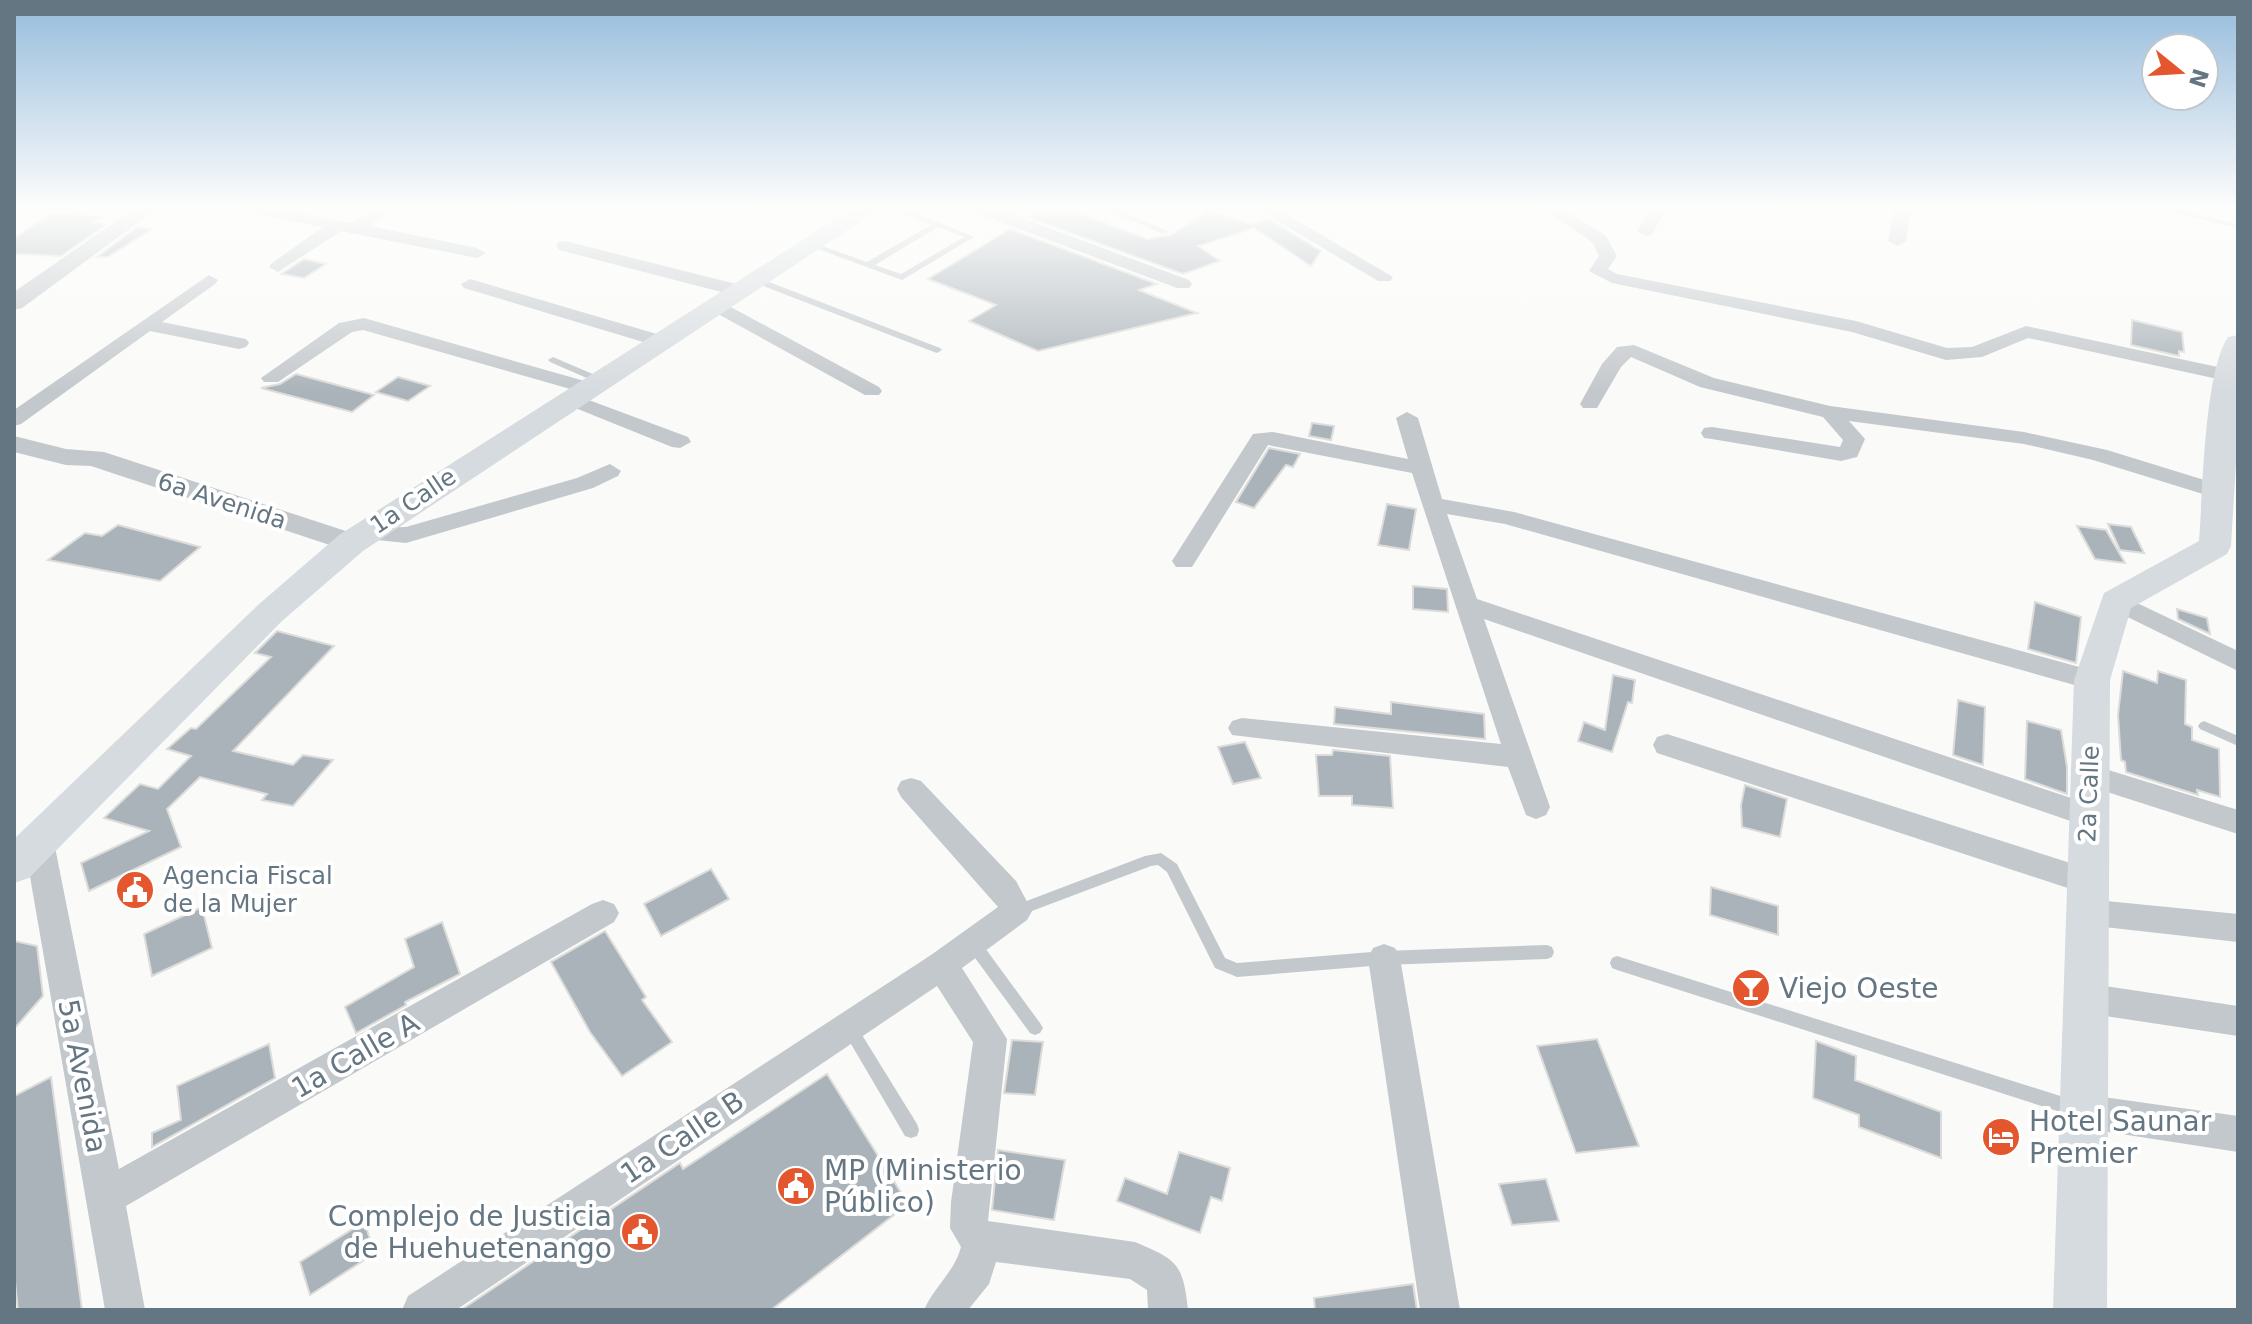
<svg xmlns="http://www.w3.org/2000/svg" width="2252" height="1324" viewBox="0 0 2252 1324" font-family="'DejaVu Sans',sans-serif">
  <style>
    .building { fill: #aab3b9; stroke: #dcdcda; stroke-width: 2 }
    .lines { fill: none; stroke-linecap: round; stroke-linejoin: round }
    .service { fill: #c3c8cc; fill-rule: evenodd }
    .minor { fill: #c3c8cc; fill-rule: evenodd }
    .tertiary { fill: #c3c8cc; fill-rule: evenodd }
    .secondary { fill: #d6dbdf; fill-rule: evenodd }
    .labels { text-anchor: middle; stroke-width: 8; stroke-linejoin: round; paint-order: stroke }
    .street-label { font-size: 24px; fill: #657683; stroke: #fff }
    .poi-label { font-size: 24px; fill: #657683; stroke: #fff; text-anchor: start }
    .near-poi-label { font-size: 28px; fill: #657683; stroke: #fff; text-anchor: start }
    .near-street-label { font-size: 28px; fill: #657683; stroke: #fff }
  </style>
  <rect width="100%" height="100%" fill="#fafaf8"/>
  <g class="building">
    <polygon points="1045,208 1066,208 1147,239 1171,235 1209,210 1250,224 1269,219 1321,251 1311,266 1254,228 1198,246 1220,261 1183,274 1027,217"/>
    <polygon points="52,213 104,216 93,223 107,224 61,256 14,254 14,238"/>
    <polygon points="137,227 152,229 108,257 97,257"/>
    <polygon points="1010,229 1157,284 1139,290 1197,313 1038,351 969,321 996,305 928,279"/>
    <polygon points="304,259 326,264 304,278 281,274"/>
    <polygon points="2132,320 2182,332 2184,352 2179,351 2179,356 2131,345"/>
    <polygon points="296,374 374,395 352,412 261,388 280,384"/>
    <polygon points="398,377 430,386 408,401 376,392"/>
    <polygon points="1312,423 1334,426 1331,440 1309,436"/>
    <polygon points="1269,448 1300,454 1293,467 1286,465 1254,508 1236,502"/>
    <polygon points="1387,504 1416,509 1409,550 1378,545"/>
    <polygon points="2108,524 2131,527 2144,553 2120,550"/>
    <polygon points="118,525 200,547 160,581 48,560 85,533 102,536"/>
    <polygon points="2077,526 2106,530 2125,563 2095,559"/>
    <polygon points="1413,586 1447,589 1448,612 1413,609"/>
    <polygon points="2035,602 2081,617 2076,663 2028,649"/>
    <polygon points="2177,609 2207,618 2210,634 2178,619"/>
    <polygon points="277,631 334,646 233,751 293,765 303,755 333,760 293,806 262,800 267,794 200,777 167,809 181,847 89,891 81,863 149,831 104,818 140,784 158,789 191,756 167,749 191,728 196,729 271,657 255,653"/>
    <polygon points="2123,671 2157,683 2158,671 2186,680 2185,724 2192,727 2192,740 2219,749 2220,797 2197,790 2198,795 2126,772 2125,762 2121,760 2118,715"/>
    <polygon points="1613,675 1635,680 1632,703 1628,702 1612,752 1578,741 1584,722 1605,730"/>
    <polygon points="1958,700 1985,707 1983,765 1953,755"/>
    <polygon points="1391,702 1484,714 1485,739 1334,724 1335,707 1391,714"/>
    <polygon points="2027,721 2061,730 2067,767 2067,794 2025,779"/>
    <polygon points="1245,742 1261,778 1233,784 1218,747"/>
    <polygon points="1333,750 1390,756 1393,808 1352,805 1352,796 1319,796 1316,755 1332,755"/>
    <polygon points="1745,785 1787,799 1780,837 1742,827 1741,805"/>
    <polygon points="711,869 729,899 661,936 644,904"/>
    <polygon points="1711,887 1778,906 1778,935 1710,915"/>
    <polygon points="202,907 212,948 152,976 144,934"/>
    <polygon points="442,922 460,974 405,1002 406,1005 356,1033 345,1007 414,967 405,939"/>
    <polygon points="605,931 646,997 642,1000 672,1042 622,1076 590,1032 551,962"/>
    <polygon points="14,941 37,946 43,996 14,1029"/>
    <polygon points="1597,1039 1639,1146 1576,1153 1537,1046"/>
    <polygon points="1012,1040 1043,1042 1035,1095 1004,1093"/>
    <polygon points="1816,1041 1856,1056 1855,1080 1941,1112 1941,1158 1859,1127 1859,1115 1813,1098"/>
    <polygon points="269,1044 275,1078 152,1147 152,1133 181,1120 177,1086"/>
    <polygon points="827,1074 908,1204 771,1310 461,1310 680,1163 683,1169"/>
    <polygon points="51,1077 82,1310 18,1310 14,1272 14,1096"/>
    <polygon points="998,1150 1065,1160 1054,1220 992,1210"/>
    <polygon points="1179,1152 1230,1168 1222,1201 1211,1197 1200,1233 1117,1201 1125,1178 1167,1194"/>
    <polygon points="1546,1179 1559,1221 1512,1225 1499,1184"/>
    <polygon points="364,1222 375,1253 310,1295 300,1262"/>
    <polygon points="1413,1284 1417,1310 1315,1310 1314,1298"/>
  </g>
  <g class="lines">
    <g class="service">
      <path d="M892,208H903L974,237L902,280L807,245L814,243L867,262L931,225ZM938,227L964,237L901,274L875,265Z"/>
      <polygon points="1018,208 1027,208 1019,214 1013,214 1013,210"/>
      <polygon points="1103,208 1113,208 1170,232 1163,234"/>
      <polygon points="2109,208 2117,208 2115,213 2112,213 2108,211"/>
      <polygon points="2154,208 2168,208 2238,224 2238,228"/>
      <polygon points="756,277 940,348 942,350 937,353 934,352 753,282 752,280"/>
      <polygon points="553,357 602,378 604,380 602,382 596,382 550,362 548,360"/>
      <polygon points="2204,721 2238,736 2238,746 2200,729 2198,726 2200,723"/>
      <polygon points="1161,853 1177,864 1225,958 1237,963 1384,951 1547,945 1552,947 1554,952 1552,957 1547,959 1384,965 1237,977 1215,968 1167,872 1158,865 1151,866 1016,917 1011,915 1009,911 1011,907 1145,856"/>
      <polygon points="972,936 977,937 1040,1023 1043,1028 1040,1033 1035,1035 1030,1033 967,947 965,942 967,937"/>
      <polygon points="1617,956 2076,1101 2082,1103 2084,1109 2082,1115 2076,1117 1617,970 1612,968 1610,963 1612,958"/>
      <polygon points="849,1020 854,1022 917,1124 919,1130 917,1136 911,1138 905,1136 844,1032 841,1027 844,1022"/>
    </g>
    <g class="minor">
      <polygon points="244,208 277,208 352,223 376,208 395,208 370,226 477,248 486,253 477,258 341,231 278,272 269,267 272,263 323,227 252,213"/>
      <polygon points="972,208 995,208 1189,280 1192,284 1189,288 1177,288 974,212"/>
      <polygon points="1256,208 1276,208 1393,277 1390,281 1378,281"/>
      <polygon points="1543,208 1562,208 1606,236 1617,256 1608,269 1617,274 1856,321 1947,348 1972,347 2026,326 2227,369 2237,375 2227,381 2028,338 1982,357 1946,360 1852,332 1612,283 1589,271 1599,256 1593,243"/>
      <polygon points="1650,208 1666,208 1652,235 1646,236 1637,231"/>
      <polygon points="1895,208 1911,208 1906,241 1897,246 1888,241"/>
      <polygon points="565,241 744,286 746,290 737,296 559,250 556,246 559,242"/>
      <polygon points="209,275 218,280 215,284 162,322 246,339 249,343 246,347 239,349 150,331 21,424 14,426 14,410"/>
      <polygon points="470,279 667,337 670,341 660,347 653,345 464,288 461,284"/>
      <polygon points="716,299 879,387 882,391 879,395 865,395 709,309 707,305 709,301"/>
      <polygon points="364,318 595,384 598,388 588,394 363,330 352,332 278,382 264,382 261,378 339,323"/>
      <polygon points="1634,345 1714,378 1830,406 2024,432 2107,450 2227,487 2230,492 2227,497 2219,499 2093,460 2024,444 1849,421 1865,439 1857,457 1841,461 1712,439 1704,438 1701,433 1704,428 1712,427 1840,447 1843,440 1823,417 1700,387 1631,357 1621,367 1597,408 1583,408 1580,404 1602,364 1617,347"/>
      <polygon points="570,393 688,437 691,442 680,448 672,447 563,403 560,399"/>
      <polygon points="1407,412 1418,418 1442,499 1514,512 2101,673 2105,680 2101,687 2092,690 1505,524 1447,514 1477,599 2098,807 2103,815 2098,823 2088,827 1484,619 1550,807 1546,815 1536,819 1526,815 1508,767 1232,735 1228,728 1232,721 1242,718 1501,744 1412,473 1268,445 1192,567 1176,567 1172,561 1253,434 1273,432 1408,459 1396,418"/>
      <polygon points="610,464 621,471 618,476 593,488 406,543 357,538 353,533 357,528 406,527 577,478"/>
      <polygon points="2116,593 2238,651 2238,671 2107,607 2104,601 2107,595"/>
      <polygon points="1667,734 2086,868 2097,872 2101,881 2097,890 2086,894 1657,753 1653,745 1657,737"/>
      <polygon points="2089,764 2238,810 2238,834 2079,783 2075,775 2079,767"/>
      <path d="M911,778L921,781L1016,881L1032,911L1027,920L962,968L1007,1039L988,1221L1135,1242C1178,1260 1183,1264 1188,1310H1148L1147,1290L1130,1279L996,1262L989,1284L968,1310H924C934,1287 955,1271 961,1247L950,1228L951,1202L973,1042L937,986L456,1310H402L408,1296L931,955L998,907L901,797L897,789L901,781Z"/>
      <polygon points="39,830 49,833 54,842 119,1169 592,904 603,900 614,904 619,913 614,922 126,1206 145,1310 105,1310 24,842 29,833"/>
      <polygon points="2086,899 2238,914 2238,942 2086,925 2075,921 2070,912 2075,903"/>
      <polygon points="1384,944 1395,948 1400,958 1460,1310 1420,1310 1368,958 1373,948"/>
      <polygon points="2085,983 2238,1006 2238,1036 2085,1013 2073,1009 2069,998 2073,987"/>
      <polygon points="2082,1094 2238,1116 2238,1152 2082,1128 2070,1123 2064,1111 2070,1099"/>
    </g>
    <g class="tertiary">
      <polygon points="135,208 158,208 22,308 14,310 14,292"/>
      <polygon points="14,436 66,449 104,452 361,536 366,543 361,550 351,552 91,466 66,465 14,452"/>
    </g>
    <g class="secondary">
      <polygon points="853,208 881,208 363,551 282,621 29,878 14,883 14,839 258,605 339,535"/>
      <path d="M2238,335V428L2231,546L2227,554L2131,608L2110,680L2107,1310H2053L2074,680L2104,593L2199,541C2203,493 2204,373 2228,337Z"/>
    </g>
  </g>
  <linearGradient id="sky" x2="0" y2="1"><stop stop-color="#96bcdc"/><stop offset="0.53" stop-color="#fdfdfc"/><stop offset="1" stop-color="#fdfdfc" stop-opacity="0"/></linearGradient>
  <rect width="2252" height="393" fill="url(#sky)"/>
  <defs>
    <symbol id="civic-disc" viewBox="-11 -11 22 22"><circle r="9.5" fill="#e4572e" stroke="#fff"/><path d="M-.6-6.5H3V-4.5H.6V-3L4-1V1h2V6H-6V1h2V-1L-.6-3ZM-1.2 2.5V6h2.4V2.5Z" fill="#fff"/></symbol>
    <symbol id="bar-disc" viewBox="-11 -11 22 22"><circle r="9.5" fill="#e4572e" stroke="#fff"/><path d="M-6-5H6L.8 .8V4.5H3.5V6h-7V4.5H-.8V.8Z" fill="#fff"/></symbol>
    <symbol id="hotel-disc" viewBox="-11 -11 22 22"><circle r="9.5" fill="#e4572e" stroke="#fff"/><path d="M-6-4.5h1.5V1H6V5H4.5V3h-9V5H-6ZM-4 0a1.8 1.8 0 1 1 3.6 0ZM.5 0V-2.5h3Q6-2.5 6 0Z" fill="#fff"/></symbol>
  </defs>
  <g fill-rule="evenodd">
    <use href="#civic-disc" x="113" y="868" width="44" height="44"/>
    <use href="#bar-disc" x="1729" y="966" width="44" height="44"/>
    <use href="#hotel-disc" x="1979" y="1115" width="44" height="44"/>
    <use href="#civic-disc" x="774" y="1164" width="44" height="44"/>
    <use href="#civic-disc" x="618" y="1210" width="44" height="44"/>
  </g>
  <g class="labels">
    <g class="street-label">
      <text transform="translate(222 501) rotate(18)" y="8">6a Avenida</text>
      <text transform="translate(413 501) rotate(-34)" y="8">1a Calle</text>
      <text transform="translate(2089 794) rotate(-88)" y="8">2a Calle</text>
    </g>
    <g class="poi-label">
      <text x="163" y="884">Agencia Fiscal<tspan x="163" dy="28">de la Mujer</tspan></text>
    </g>
    <g class="near-poi-label">
      <text x="1779" y="998">Viejo Oeste</text>
      <text x="2029" y="1131">Hotel Saunar<tspan x="2029" dy="32">Premier</tspan></text>
      <text x="824" y="1180">MP (Ministerio<tspan x="824" dy="32">Público)</tspan></text>
      <text x="612" y="1226" text-anchor="end">Complejo de Justicia<tspan x="612" dy="32">de Huehuetenango</tspan></text>
    </g>
    <g class="near-street-label">
      <text transform="translate(355 1055) rotate(-30)" y="10">1a Calle A</text>
      <text transform="translate(83 1076) rotate(79)" y="10">5a Avenida</text>
      <text transform="translate(682 1137) rotate(-34)" y="10">1a Calle B</text>
    </g>
  </g>
  <rect width="2252" height="1324" fill="none" stroke="#657683" stroke-width="32"/>
  <g transform="translate(2180 72) rotate(108)"><circle r="38" fill="#ffffff" stroke="#c1c8cd" stroke-width="2"/>
  <path d="M0-6L14 30L0 20L-14 30Z" fill="#e4572e"/>
  <text y="-12" font-size="22" font-weight="bold" text-anchor="middle" fill="#657683">N</text>
  </g>
</svg>
